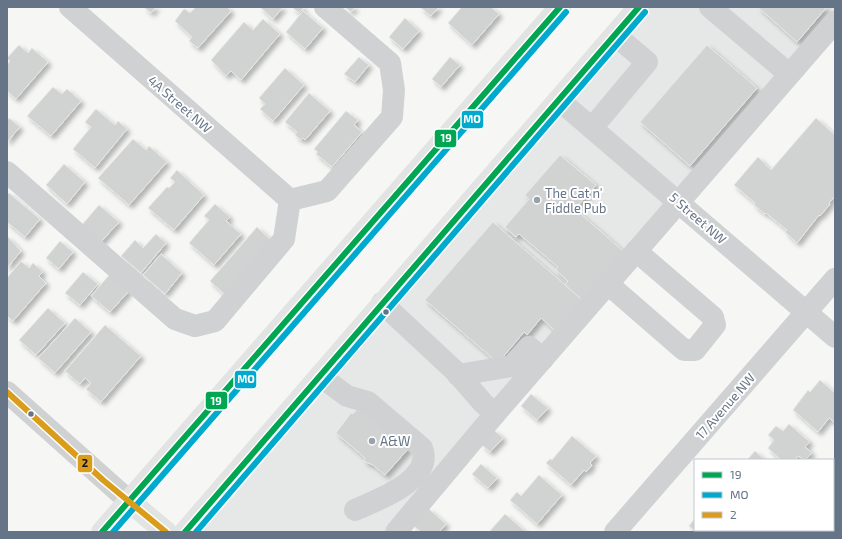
<svg xmlns="http://www.w3.org/2000/svg" width="842" height="539" viewBox="0 0 842 539" font-family="'Exo 2',sans-serif">
  <style>
    .built { fill: #e6e8e8 }
    .building { fill: #d1d2d2; stroke: #e6e6e5; filter: url(#shadow) }
    .lines { fill: none; stroke-linecap: round; stroke-linejoin: round }
    .minor { stroke: #d0d1d2; stroke-width: 22 }
    .major { stroke: #e2e3e3; stroke-width: 22 }
    .highway { stroke: #e2e3e3; stroke-width: 22 }
    .bus-1-casing { stroke: #fff; stroke-width: 9 }
    .bus-2-casing { stroke: #fff; stroke-width: 9 }
    .bus-3-casing { stroke: #fff; stroke-width: 9 }
    .bus-1 { stroke: #00a651; stroke-width: 6 }
    .bus-2 { stroke: #00a9ce; stroke-width: 6 }
    .bus-3 { stroke: #da9c1b; stroke-width: 6 }
    .poi-dot { fill: #98a2ae; stroke: #fff; stroke-width: 1.5 }
    .bus-dot { fill: #657487; stroke: #fff; stroke-width: 1.5 }
    .labels { text-anchor: middle; stroke-width: 4; stroke-linejoin: round; paint-order: stroke }
    .street-label { font-size: 13px; fill: #657487; stroke: #fff }
    .poi-label { font-size: 13px; fill: #657487; stroke: #fff; text-anchor: start }
    .line-badge { stroke: #fff; stroke-width: 1.5 }
    .badge-label { font-size: 11px; text-anchor: middle; font-weight: bold; fill: #fff }
    .pale-badge-label { font-size: 11px; text-anchor: middle; font-weight: bold; fill: #111 }
  </style>
  <defs>
    <filter id="shadow"><feDropShadow dx="3.5" dy="3.5" stdDeviation="2" flood-color="#0004"/></filter>
  </defs>
  <rect width="100%" height="100%" fill="#f6f7f5"/>
  <polygon class="built" points="639,7 835,7 835,22 396,532 185,532"/>
  <g class="building">
    <polygon points="144,7 156,7 151,13"/>
    <polygon points="196,7 227,7 231,11 198,48 189,41 192,37 175,21 183,10 185,9 190,13"/>
    <polygon points="260,7 283,7 273,19"/>
    <polygon points="292,7 304,7 299,13"/>
    <polygon points="345,7 355,7 351,12"/>
    <polygon points="420,7 439,7 431,16"/>
    <polygon points="460,7 491,7 499,14 472,45 448,23 461,8"/>
    <polygon points="758,7 827,7 797,42"/>
    <polygon points="303,11 323,28 305,49 286,32"/>
    <polygon points="405,18 419,31 403,49 389,37"/>
    <polygon points="263,19 280,34 241,80 231,71 226,76 211,60 244,22 253,30"/>
    <polygon points="19,45 28,53 32,48 48,62 16,99 7,91 7,65 10,61 7,58"/>
    <polygon points="707,45 757,88 690,166 640,122"/>
    <polygon points="359,57 369,65 355,82 344,74"/>
    <polygon points="450,57 460,65 441,87 432,79"/>
    <polygon points="285,68 304,85 273,121 260,109 265,104 259,98"/>
    <polygon points="53,87 62,94 67,89 81,101 51,136 27,116"/>
    <polygon points="309,93 330,111 305,140 303,138 301,140 295,135 297,132 285,122"/>
    <polygon points="96,109 115,125 118,121 127,129 95,168 73,149 91,127 85,122"/>
    <polygon points="346,111 358,120 354,125 362,132 332,167 316,154 318,152 314,149"/>
    <polygon points="9,118 20,127 7,142 7,121"/>
    <polygon points="816,118 835,135 835,196 829,203 830,204 820,216 819,215 797,243 785,232 787,230 766,213 765,214 754,205 755,203 734,185 758,157 771,170"/>
    <polygon points="133,139 146,150 149,146 167,162 129,205 98,178"/>
    <polygon points="560,155 596,185 575,209 623,251 581,299 565,285 568,281 556,270 558,267 519,234 516,237 505,227 529,199 525,195"/>
    <polygon points="64,164 85,182 67,204 46,185"/>
    <polygon points="177,170 204,195 174,230 148,208 167,187 169,188 175,182 170,178"/>
    <polygon points="9,193 40,219 25,237 7,222 7,195"/>
    <polygon points="215,204 230,217 226,221 241,234 214,265 189,243 209,220 204,216"/>
    <polygon points="99,205 119,222 100,243 81,226"/>
    <polygon points="493,222 581,299 554,330 541,318 527,335 524,332 498,363 425,300"/>
    <polygon points="257,227 272,241 225,295 210,281"/>
    <polygon points="156,234 166,243 141,273 121,256 135,240 143,248"/>
    <polygon points="7,236 21,251 7,268"/>
    <polygon points="60,241 73,252 59,269 46,258"/>
    <polygon points="161,254 182,273 165,294 143,275"/>
    <polygon points="21,261 29,268 33,263 43,272 39,276 46,283 13,321 7,316 7,278"/>
    <polygon points="83,272 98,284 80,305 65,293"/>
    <polygon points="110,274 129,291 110,312 91,296"/>
    <polygon points="48,308 65,323 36,355 19,340"/>
    <polygon points="75,318 91,332 55,373 38,358"/>
    <polygon points="105,325 141,356 101,402 86,389 91,383 85,378 80,384 65,371"/>
    <polygon points="820,380 835,393 835,423 829,418 818,432 793,410 808,390 810,392"/>
    <polygon points="531,394 548,408 537,420 521,406"/>
    <polygon points="360,406 409,448 385,475 373,465 364,461 365,458 336,433 351,413 353,414"/>
    <polygon points="789,424 810,442 805,447 812,453 805,460 798,456 795,460 781,460 768,448 774,440 768,435 776,426 783,431"/>
    <polygon points="494,430 503,438 490,452 482,445"/>
    <polygon points="572,436 596,456 590,463 592,465 586,472 584,470 571,485 546,463 550,459 552,460"/>
    <polygon points="755,451 765,460 747,460"/>
    <polygon points="481,464 497,478 488,488 472,474"/>
    <polygon points="835,469 835,482 833,480 833,472"/>
    <polygon points="539,475 562,495 537,524 510,500 517,492 521,496"/>
    <polygon points="429,509 446,524 439,532 421,532 414,526"/>
    <polygon points="505,514 526,532 489,532"/>
    <polygon points="695,518 695,530 728,530 730,532 696,532 689,526"/>
    <polygon points="733,530 755,530 757,531 735,532"/>
    <polygon points="786,530 808,530 810,532 788,532"/>
  </g>
  <g class="lines">
    <g class="minor">
      <polyline points="70,7 290,200"/>
      <polyline points="710,7 789,74"/>
      <polyline points="559,100 835,337"/>
      <polyline points="592,128 647,62 615,35"/>
      <polyline points="7,172 175,319 195,326 215,321 284,239 290,200"/>
      <polyline points="290,200 327,191 392,117 394,90 390,63 325,7"/>
      <polyline points="608,284 684,350 695,350 715,325 713,317 636,251"/>
      <polyline points="382,303 456,372 483,403 495,414"/>
      <polyline points="458,375 512,366 529,347 543,359"/>
      <path d="M320,376L347,396L368,402L422,448C434,480 377,500 355,510"/>
      <polyline points="7,392 129,501"/>
      <polyline points="396,532 495,414 835,22"/>
      <polyline points="615,532 835,279"/>
    </g>
    <polyline class="major" points="129,501 166,532"/>
    <g class="highway">
      <polyline points="102,532 560,7"/>
      <polyline points="185,532 639,7"/>
    </g>
    <defs>
      <g id="bus-1">
        <polyline points="102,532 560,7"/>
        <polyline points="185,532 639,7"/>
      </g>
      <g id="bus-2">
        <polyline points="113,532 566,12"/>
        <polyline points="196,532 645,12"/>
      </g>
      <polyline id="bus-3" points="7,392 103,480 166,532"/>
    </defs>
    <use href="#bus-1" class="bus-1-casing"/>
    <use href="#bus-2" class="bus-2-casing"/>
    <use href="#bus-3" class="bus-3-casing"/>
    <use href="#bus-1" class="bus-1"/>
    <use href="#bus-2" class="bus-2"/>
    <use href="#bus-3" class="bus-3"/>
  </g>
  <g class="poi-dot">
    <circle cx="537" cy="200" r="4"/>
    <circle cx="372" cy="441" r="4"/>
  </g>
  <g class="bus-dot">
    <circle cx="386" cy="312" r="3.5"/>
    <circle cx="31" cy="414" r="3.5"/>
  </g>
  <g class="labels">
    <g class="street-label">
      <text transform="translate(180 104) rotate(41)" y="5">4A Street NW</text>
      <text transform="translate(698 218) rotate(41)" y="5">5 Street NW</text>
      <text transform="translate(725 406) rotate(-49)" y="5">17 Avenue NW</text>
    </g>
    <g class="poi-label">
      <text x="545" y="198">The Cat n'<tspan x="545" dy="15">Fiddle Pub</tspan></text>
      <text x="380" y="446">A&amp;W</text>
    </g>
  </g>
  <g class="line-badge">
    <rect x="461" y="110" width="23" height="19" rx="4" fill="#00a9ce"/>
    <rect x="434" y="129" width="23" height="19" rx="4" fill="#00a651"/>
    <rect x="234" y="370" width="23" height="19" rx="4" fill="#00a9ce"/>
    <rect x="205" y="391" width="23" height="19" rx="4" fill="#00a651"/>
    <rect x="77" y="454" width="16" height="19" rx="4" fill="#da9c1b"/>
  </g>
  <g class="badge-label">
    <text x="472" y="123">MO</text>
    <text x="446" y="142">19</text>
    <text x="246" y="383">MO</text>
    <text x="216" y="405">19</text>
  </g>
  <g class="pale-badge-label">
    <text x="85" y="467">2</text>
  </g>
  <rect width="842" height="539" fill="none" stroke="#657487" stroke-width="16"/>
  <rect x="694" y="459" width="140" height="72" fill="#ffffff" stroke="#c1c7cf"/>
  <rect x="702" y="472" width="20" height="6" fill="#00a651" stroke="#c1c7cf"/>
  <text x="730" y="479" font-size="12" fill="#657487">19</text>
  <rect x="702" y="492" width="20" height="6" fill="#00a9ce" stroke="#c1c7cf"/>
  <text x="730" y="499" font-size="12" fill="#657487">MO</text>
  <rect x="702" y="512" width="20" height="6" fill="#da9c1b" stroke="#c1c7cf"/>
  <text x="730" y="519" font-size="12" fill="#657487">2</text>
</svg>
